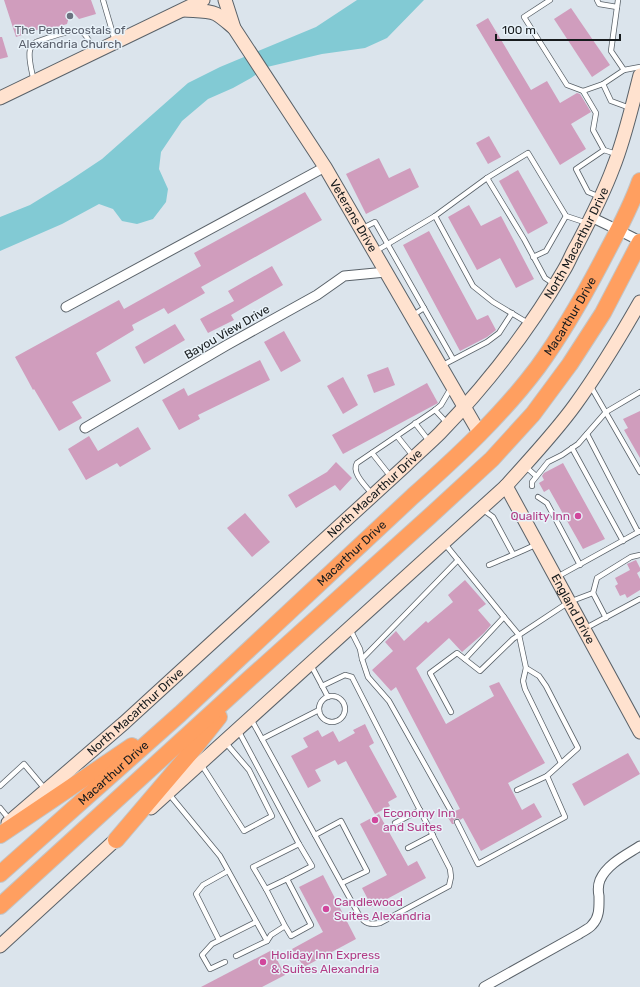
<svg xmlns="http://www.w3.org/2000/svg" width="640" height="987" viewBox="0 0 640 987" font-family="Rubik,sans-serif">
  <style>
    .water { fill: #82cad4 }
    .building { fill: #d09dbd }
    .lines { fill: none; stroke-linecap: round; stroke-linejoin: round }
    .lane-casing { stroke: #5a6269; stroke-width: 6 }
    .street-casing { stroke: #5a6269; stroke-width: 11 }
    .secondary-casing { stroke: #5a6269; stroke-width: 15 }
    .highway-casing { stroke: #c3c4c4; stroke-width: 18 }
    .lane { stroke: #fff; stroke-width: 4.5 }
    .street { stroke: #fff; stroke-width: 9 }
    .secondary { stroke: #ffe2cf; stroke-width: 13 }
    .highway { stroke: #ff9f60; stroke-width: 16 }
    .worship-dot { fill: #6b7280; stroke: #e8f2f9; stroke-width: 1.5 }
    .hotel-dot { fill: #d1479c; stroke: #e8f2f9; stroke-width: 1.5 }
    .labels { text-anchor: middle; stroke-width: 3; stroke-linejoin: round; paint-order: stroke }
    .worship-label { font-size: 12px; fill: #5b616d; stroke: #e8f2f9 }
    .street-label { font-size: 12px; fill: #171b1d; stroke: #e8f2f9 }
    .hotel-label { font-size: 12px; fill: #b23c85; stroke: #e8f2f9; text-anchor: start }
  </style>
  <rect width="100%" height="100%" fill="#dbe4ec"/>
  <polygon class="water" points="357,0 424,0 387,38 365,48 322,54 267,67 251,78 233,88 208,99 182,121 161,152 159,169 168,189 166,202 153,219 137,224 122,221 113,209 99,204 62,224 0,251 0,217 30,205 69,181 102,159 188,83 220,67 316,27"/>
  <g class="building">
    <polygon points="4,0 91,0 96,14 79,19 71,10 67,24 40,32 40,29 16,37"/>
    <polygon points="571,8 610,65 592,77 554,19"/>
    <polygon points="488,18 531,90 547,81 560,103 577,93 580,94 591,112 571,124 586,149 560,165 476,25"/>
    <polygon points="0,37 2,37 8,57 0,59"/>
    <polygon points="489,136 501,157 488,164 476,143"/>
    <polygon points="379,158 389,178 410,168 419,187 366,214 346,174"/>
    <polygon points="518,170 548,223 528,234 499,181"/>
    <polygon points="305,192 322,220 201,287 205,293 168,314 164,308 132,325 134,330 96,353 111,381 72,402 82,418 59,431 34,389 33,390 26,377 15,357 119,300 124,309 201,266 194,253"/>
    <polygon points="469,205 481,226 501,216 534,279 516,288 500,258 477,270 448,217"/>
    <polygon points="429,231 477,320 488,315 496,330 487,337 460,351 403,245"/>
    <polygon points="272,266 283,285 231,315 234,320 208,333 200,319 234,301 228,291"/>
    <polygon points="175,324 185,340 144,364 135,347"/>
    <polygon points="284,331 301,361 281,372 264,342"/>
    <polygon points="260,360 270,380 198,415 200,419 179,430 162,400 184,388 188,396"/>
    <polygon points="388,367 395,385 374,393 367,375"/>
    <polygon points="343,377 358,405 343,414 327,386"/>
    <polygon points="427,383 438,403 343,454 332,435"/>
    <polygon points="640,411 640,458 624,430 628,428 623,419"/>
    <polygon points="138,427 151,449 120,467 117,463 86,480 68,449 89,436 98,451"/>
    <polygon points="336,462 352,478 340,491 335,485 296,508 288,495 327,472"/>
    <polygon points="563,463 605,539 583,549 549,489 544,492 539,483 544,480 542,476 544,473"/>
    <polygon points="245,513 270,542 252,557 227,528"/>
    <polygon points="636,560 640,568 640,571 637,573 640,579 640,590 627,598 625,594 620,596 615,586 618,584 615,578 630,570 627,564"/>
    <polygon points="465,580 486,604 478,610 491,625 484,633 462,652 449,638 416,668 446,724 494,696 489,686 499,682 545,763 508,783 522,810 534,803 542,817 481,851 463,818 460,820 458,818 455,819 453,821 454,824 452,824 447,816 449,815 450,816 453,816 455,815 455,811 460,809 396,687 391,691 372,670 393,651 385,642 396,631 404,641 426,621 428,623 453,602 448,595"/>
    <polygon points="365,724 374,743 369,746 397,797 388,802 390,806 375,814 346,761 338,765 335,760 315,770 321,781 308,788 291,756 308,747 303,738 318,730 322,737 333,731 339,742 355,733 353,730"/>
    <polygon points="628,753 640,774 584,806 572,784"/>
    <polygon points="379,814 408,866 417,861 426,878 372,907 362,888 387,875 360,824"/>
    <polygon points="323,875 356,939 304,967 292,949 323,932 299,887"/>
    <polygon points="272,950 285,975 262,987 201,987"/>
  </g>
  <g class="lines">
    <defs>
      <g id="lane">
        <polyline points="103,0 115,41"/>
        <polyline points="550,0 524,17 567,85 583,91 603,84"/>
        <polyline points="597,0 599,4 617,7"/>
        <polyline points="618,0 611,51 624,70"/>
        <path d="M34,81C32,73 28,58 30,50C31,46 33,44 36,42C45,39 76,27 82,32C88,36 91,45 94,51"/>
        <polyline points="583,91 596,113 593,130 604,150 616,154"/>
        <polyline points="630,108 611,101 603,84 624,70 640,67"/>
        <polyline points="487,178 524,239 545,278 554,284"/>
        <polyline points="600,197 588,192 576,169 604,150"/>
        <polyline points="435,216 473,286 493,302 528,323"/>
        <polyline points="363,228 375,222 453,359"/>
        <polyline points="376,251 435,216 487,178 528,153 566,216 587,223"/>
        <polyline points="533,257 546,251 566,216"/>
        <polyline points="412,316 424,308"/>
        <polyline points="441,366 487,342 499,333 512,313"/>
        <polyline points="590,385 640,472"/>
        <polyline points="435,410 447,423"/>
        <polyline points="415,423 429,441"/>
        <polyline points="587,434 638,532"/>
        <polyline points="397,436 413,456"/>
        <polyline points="572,448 623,541"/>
        <polyline points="372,453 391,477"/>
        <polyline points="526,467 536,476"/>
        <polyline points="532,486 532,482 548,462 562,455 578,444 606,412 640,392"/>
        <path d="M372,494C366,486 351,473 357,463L435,410L441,405L451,388"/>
        <polyline points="538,497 547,503 580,565"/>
        <polyline points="482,509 493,517 513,554"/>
        <polyline points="445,544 504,617"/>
        <path d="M489,565C505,558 521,552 537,544"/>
        <polyline points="557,577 640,531"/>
        <polyline points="593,593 597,578 631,557 640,555"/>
        <polyline points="586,628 640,599"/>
        <polyline points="350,629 360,649 362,659"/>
        <polyline points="311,665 328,697"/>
        <polyline points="526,668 523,681 525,689 561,763"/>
        <circle cx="332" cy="709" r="13"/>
        <polyline points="451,712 430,673 457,653 480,671 513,639 519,635 569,602 593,593 606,618"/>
        <path d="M251,719L359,915C365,924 370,925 380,923L449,886L451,877L450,869L354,681L352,677L345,675L322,686"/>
        <polyline points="238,730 299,844"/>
        <polyline points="262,739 319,710"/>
        <polyline points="201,764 244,831 272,816 249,770 225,742"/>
        <polyline points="0,786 24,764 45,789"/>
        <polyline points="517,790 547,776"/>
        <polyline points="169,794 220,856 267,941 236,956"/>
        <polyline points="0,808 10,820"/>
        <polyline points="452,813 389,701 368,677 362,659 458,560"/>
        <polyline points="457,822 478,864 565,817 547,776 578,748 546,686 539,676 526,668 519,635 504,617 465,659"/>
        <polyline points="395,823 420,810"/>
        <polyline points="315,835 341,821 367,871 342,883"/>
        <polyline points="408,848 433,835"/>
        <polyline points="266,889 253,867 299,844 312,866 287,879"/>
        <polyline points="219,940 196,894 203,885 228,871"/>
        <polyline points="267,941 271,935 285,926 291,936 311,925 287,879 266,889 285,926"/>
        <polyline points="225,962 210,969 202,955 212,944 256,922"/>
      </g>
      <g id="street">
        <polyline points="591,217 618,230 640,241"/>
        <polyline points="66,307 325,167"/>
        <polyline points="85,428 227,345 317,295 344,276 386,272"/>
        <path d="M484,987L579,934C583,931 589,929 592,925C600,917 599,906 599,896C598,891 598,885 600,880C607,864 626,855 640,846"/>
      </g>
      <g id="secondary">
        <path id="s1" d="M225,0L234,28L325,167L480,434"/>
        <path d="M184,10C194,11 207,10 216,14C223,18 229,24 234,28"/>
        <polyline points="0,98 203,0"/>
        <path id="s2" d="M506,486L640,732"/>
        <path d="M151,808L506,486C529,460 554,434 575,405C599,372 620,337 640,302"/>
        <path id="s3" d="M8,823L124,723L406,465C417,454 429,444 440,433C487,384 530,329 564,270C569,262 572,253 577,245C590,220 603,195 613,168C625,138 632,106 640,75"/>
        <polyline points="0,946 123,833"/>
      </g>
      <g id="highway">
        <polyline points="0,835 132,746"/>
        <polyline points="116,840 196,746 219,717"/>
        <path id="s4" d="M0,874L180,714L413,496C458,456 502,415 538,367C562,334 582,299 601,263C615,236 630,210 640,181"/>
        <polyline points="0,906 249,679 429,517 492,459 533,414 570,364 603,313 640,242"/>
      </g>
    </defs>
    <use href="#lane" class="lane-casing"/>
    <use href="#street" class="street-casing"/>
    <use href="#secondary" class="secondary-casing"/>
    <use href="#highway" class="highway-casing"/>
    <use href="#lane" class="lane"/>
    <use href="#street" class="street"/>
    <use href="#secondary" class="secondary"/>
    <use href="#highway" class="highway"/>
  </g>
  <circle class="worship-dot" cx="70" cy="16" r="4"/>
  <g class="hotel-dot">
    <circle cx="578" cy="516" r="4"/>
    <circle cx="375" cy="820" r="4"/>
    <circle cx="326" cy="909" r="4"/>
    <circle cx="263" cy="962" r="4"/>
  </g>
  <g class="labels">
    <g class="worship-label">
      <text x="70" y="34">The Pentecostals of<tspan x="70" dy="14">Alexandria Church</tspan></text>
    </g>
    <g class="street-label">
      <text dy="4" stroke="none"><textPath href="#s1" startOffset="252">Veterans Drive</textPath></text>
      <text dy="4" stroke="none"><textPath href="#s3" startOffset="817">North Macarthur Drive</textPath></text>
      <text dy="4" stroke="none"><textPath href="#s4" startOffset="800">Macarthur Drive</textPath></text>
      <text transform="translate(227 332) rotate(-30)" y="4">Bayou View Drive</text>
      <text dy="4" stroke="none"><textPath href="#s3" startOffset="493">North Macarthur Drive</textPath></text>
      <text dy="4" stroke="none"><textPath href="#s4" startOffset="476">Macarthur Drive</textPath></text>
      <text dy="4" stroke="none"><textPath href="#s2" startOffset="140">England Drive</textPath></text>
      <text dy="4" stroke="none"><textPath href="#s3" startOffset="169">North Macarthur Drive</textPath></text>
      <text dy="4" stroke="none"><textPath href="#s4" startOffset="152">Macarthur Drive</textPath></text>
    </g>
    <g class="hotel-label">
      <text x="570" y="520" text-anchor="end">Quality Inn</text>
      <text x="383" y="817">Economy Inn<tspan x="383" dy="14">and Suites</tspan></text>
      <text x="334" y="906">Candlewood<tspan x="334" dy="14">Suites Alexandria</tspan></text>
      <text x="271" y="959">Holiday Inn Express<tspan x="271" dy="14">&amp; Suites Alexandria</tspan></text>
    </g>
  </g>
  <path d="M496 34v6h124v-6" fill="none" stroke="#171b1d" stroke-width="2"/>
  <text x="502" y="34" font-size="12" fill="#171b1d" stroke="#e8f2f9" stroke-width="3" paint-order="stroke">100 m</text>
</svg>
